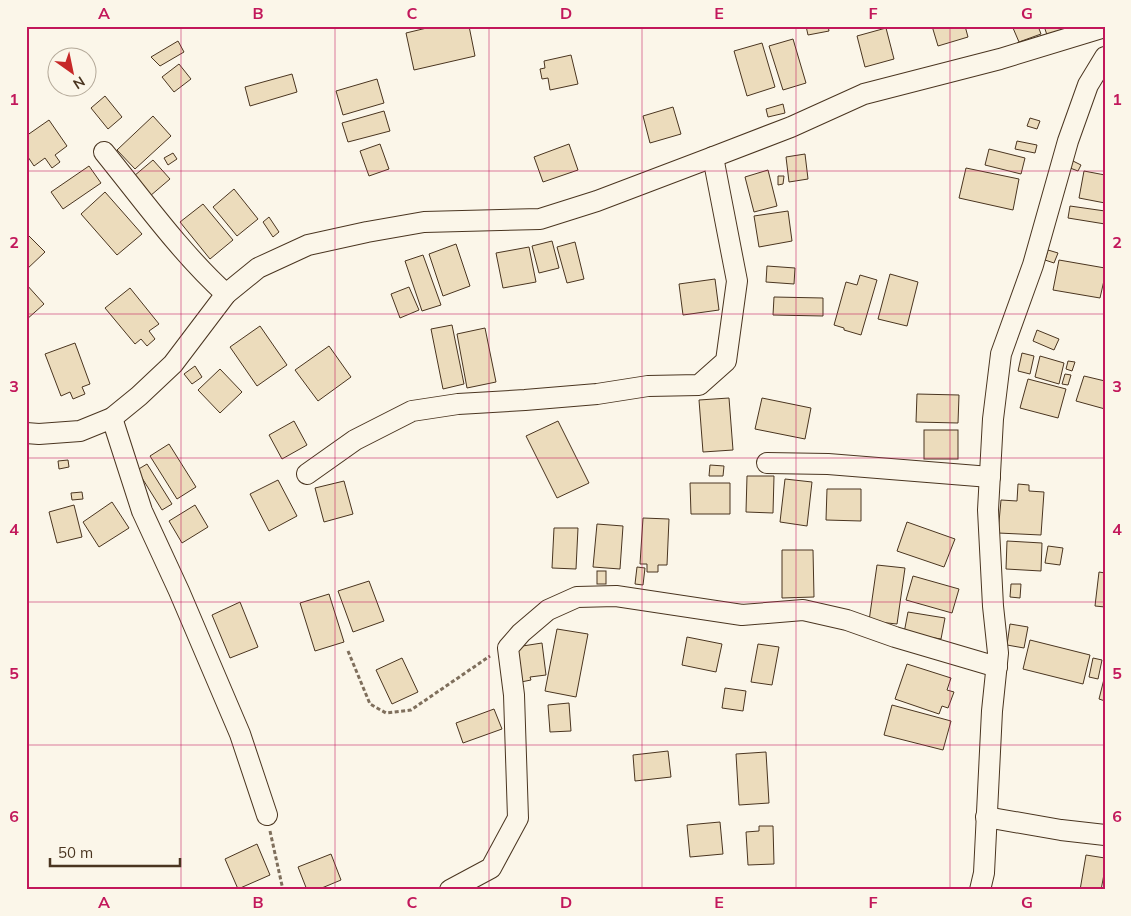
<svg xmlns="http://www.w3.org/2000/svg" width="1131" height="916" viewBox="0 0 1131 916" font-family="Mulish,sans-serif">
  <style>
    .building { fill: #ecdcbc; stroke: #4a3520 }
    .lines { fill: none; stroke-linecap: round; stroke-linejoin: round }
    .minor-casing { stroke: #4a3520; stroke-width: 22 }
    .path { stroke: #7f6f5c; stroke-width: 3; stroke-dasharray: 4 2.5; stroke-linecap: butt }
    .minor { stroke: #fbf6e9; stroke-width: 20 }
    .grid { fill: none; stroke: #c2185b; stroke-width: 1; stroke-opacity: 0.55 }
    .neatline { fill: none; stroke: #c2185b; stroke-width: 2 }
    .grid-label { font-size: 16px; text-anchor: middle; font-weight: bold; fill: #c2185b }
  </style>
  <rect width="100%" height="100%" fill="#fbf6e9"/>
  <g class="building">
    <polygon points="435,26 469,26 475,56 414,70 406,33"/>
    <polygon points="806,26 828,26 829,31 808,35"/>
    <polygon points="932,26 965,26 968,37 938,46"/>
    <polygon points="1018,26 1038,26 1041,34 1019,42 1013,28"/>
    <polygon points="1044,26 1072,26 1072,27 1047,35"/>
    <polygon points="886,28 894,59 865,67 857,36"/>
    <polygon points="793,39 806,83 783,90 769,46"/>
    <polygon points="178,41 184,52 160,66 151,57"/>
    <polygon points="762,43 775,87 747,96 734,51"/>
    <polygon points="571,55 578,84 550,90 548,78 542,79 540,69 545,68 544,61"/>
    <polygon points="179,64 191,79 174,92 162,77"/>
    <polygon points="292,74 297,92 250,106 245,87"/>
    <polygon points="377,79 384,103 343,115 336,91"/>
    <polygon points="105,96 122,117 108,129 91,108"/>
    <polygon points="783,104 785,113 768,117 766,109"/>
    <polygon points="673,107 681,134 650,143 643,116"/>
    <polygon points="384,111 390,131 348,142 342,123"/>
    <polygon points="153,116 171,136 135,169 117,150"/>
    <polygon points="1030,118 1040,121 1037,129 1027,126"/>
    <polygon points="49,120 67,146 55,155 60,162 52,168 45,158 34,166 26,154 26,136"/>
    <polygon points="1017,141 1037,145 1035,153 1015,149"/>
    <polygon points="380,144 389,169 369,176 360,151"/>
    <polygon points="569,144 578,170 543,182 534,157"/>
    <polygon points="989,149 1025,158 1021,174 985,165"/>
    <polygon points="173,153 177,159 168,165 164,158"/>
    <polygon points="805,154 808,179 789,182 786,157"/>
    <polygon points="153,160 170,179 150,196 134,176"/>
    <polygon points="1073,161 1081,165 1078,171 1070,168"/>
    <polygon points="89,166 101,183 63,209 51,192"/>
    <polygon points="966,168 1019,179 1013,210 959,198"/>
    <polygon points="768,170 777,206 754,212 745,177"/>
    <polygon points="1084,171 1105,175 1105,203 1079,198"/>
    <polygon points="778,176 784,176 783,184 778,185"/>
    <polygon points="234,189 258,219 237,236 213,207"/>
    <polygon points="105,192 142,234 117,255 81,214"/>
    <polygon points="203,204 233,240 210,259 180,222"/>
    <polygon points="1070,206 1105,211 1105,224 1068,218"/>
    <polygon points="788,211 792,241 759,247 754,216"/>
    <polygon points="269,217 279,232 273,237 263,222"/>
    <polygon points="26,233 45,252 26,270"/>
    <polygon points="552,241 559,268 539,273 532,246"/>
    <polygon points="575,242 584,279 567,283 557,247"/>
    <polygon points="456,244 470,286 443,296 429,254"/>
    <polygon points="529,247 536,282 503,288 496,253"/>
    <polygon points="1048,250 1058,253 1054,263 1045,260"/>
    <polygon points="423,255 441,305 422,311 405,261"/>
    <polygon points="1059,260 1105,268 1105,276 1100,298 1053,290"/>
    <polygon points="767,266 795,268 794,284 766,282"/>
    <polygon points="890,274 918,282 907,326 878,319"/>
    <polygon points="860,275 877,280 861,335 844,330 844,328 834,325 846,282 857,285"/>
    <polygon points="715,279 719,310 683,315 679,284"/>
    <polygon points="26,284 44,304 26,320"/>
    <polygon points="409,287 419,310 400,318 391,294"/>
    <polygon points="130,288 159,324 149,331 155,339 147,346 141,339 135,344 105,308"/>
    <polygon points="774,297 823,298 823,316 773,315"/>
    <polygon points="452,325 464,384 443,389 431,329"/>
    <polygon points="260,326 287,365 257,386 230,347"/>
    <polygon points="485,328 496,382 467,388 457,334"/>
    <polygon points="1037,330 1059,339 1054,350 1033,341"/>
    <polygon points="75,343 90,384 82,387 85,394 73,399 70,392 61,396 45,354"/>
    <polygon points="329,346 351,377 318,401 295,370"/>
    <polygon points="1022,353 1034,356 1030,374 1018,371"/>
    <polygon points="1040,356 1064,363 1059,384 1035,377"/>
    <polygon points="1068,361 1075,362 1072,371 1066,369"/>
    <polygon points="195,366 202,377 192,384 184,374"/>
    <polygon points="220,369 242,392 220,413 198,390"/>
    <polygon points="1065,374 1071,375 1068,385 1062,384"/>
    <polygon points="1084,376 1105,381 1105,409 1076,401"/>
    <polygon points="1028,379 1066,389 1058,418 1020,408"/>
    <polygon points="917,394 959,395 958,423 916,422"/>
    <polygon points="729,398 733,450 703,452 699,400"/>
    <polygon points="762,398 811,408 805,439 755,429"/>
    <polygon points="294,421 307,445 282,459 269,435"/>
    <polygon points="558,421 589,483 557,498 526,436"/>
    <rect x="924" y="430" width="34" height="29"/>
    <polygon points="169,444 196,487 177,499 150,456"/>
    <polygon points="68,460 69,467 59,469 58,461"/>
    <polygon points="147,464 172,504 162,510 137,470"/>
    <polygon points="710,465 724,466 723,476 709,476"/>
    <polygon points="747,476 774,476 773,513 746,512"/>
    <polygon points="785,479 812,482 807,526 780,522"/>
    <polygon points="278,480 297,516 269,531 250,494"/>
    <polygon points="344,481 353,514 324,522 315,488"/>
    <polygon points="690,483 730,483 730,514 691,514"/>
    <polygon points="1018,484 1029,485 1029,491 1044,492 1041,535 998,533 1001,500 1017,501"/>
    <polygon points="827,489 861,489 861,521 826,520"/>
    <polygon points="82,492 83,499 72,500 71,493"/>
    <polygon points="112,502 129,528 99,547 83,522"/>
    <polygon points="74,505 82,537 57,543 49,512"/>
    <polygon points="195,505 208,527 182,543 169,521"/>
    <polygon points="643,518 669,519 667,565 658,565 658,572 647,572 647,564 640,564"/>
    <polygon points="907,522 955,539 944,567 897,551"/>
    <polygon points="597,524 623,526 620,569 593,567"/>
    <polygon points="554,528 578,528 576,569 552,568"/>
    <polygon points="1007,541 1042,543 1041,571 1006,569"/>
    <polygon points="1048,546 1063,548 1060,565 1045,563"/>
    <polygon points="782,550 813,550 814,597 782,598"/>
    <polygon points="877,565 905,568 897,624 869,621"/>
    <polygon points="637,567 645,568 643,585 635,584"/>
    <rect x="597" y="571" width="9" height="13"/>
    <polygon points="1099,572 1105,573 1105,607 1095,606"/>
    <polygon points="913,576 959,589 952,613 906,600"/>
    <polygon points="369,581 384,621 353,632 338,591"/>
    <polygon points="1011,584 1021,584 1020,598 1010,597"/>
    <polygon points="329,594 344,642 315,651 300,603"/>
    <polygon points="240,602 258,647 230,658 212,615"/>
    <polygon points="908,612 945,618 941,639 904,633"/>
    <polygon points="1010,624 1028,627 1024,648 1007,645"/>
    <polygon points="557,629 588,634 576,697 545,691"/>
    <polygon points="687,637 722,644 716,672 682,665"/>
    <polygon points="1030,640 1090,655 1083,684 1023,669"/>
    <polygon points="542,643 546,675 530,677 531,680 521,682 516,647"/>
    <polygon points="758,644 779,647 772,685 751,682"/>
    <polygon points="402,658 418,692 392,704 376,670"/>
    <polygon points="1093,658 1102,660 1098,679 1089,677"/>
    <polygon points="907,664 951,678 947,690 954,692 948,708 942,706 939,714 895,699"/>
    <polygon points="1105,675 1105,701 1099,699"/>
    <polygon points="725,688 746,691 743,711 722,708"/>
    <polygon points="569,703 571,731 550,732 548,705"/>
    <polygon points="892,705 951,721 943,750 884,735"/>
    <polygon points="494,709 502,729 463,743 456,723"/>
    <polygon points="668,751 671,777 635,781 633,755"/>
    <polygon points="766,752 769,803 739,805 736,754"/>
    <polygon points="720,822 723,854 690,857 687,825"/>
    <polygon points="759,826 773,826 774,864 748,865 746,832 759,831"/>
    <polygon points="257,844 270,875 238,889 225,859"/>
    <polygon points="331,854 341,880 317,890 307,890 298,867"/>
    <polygon points="1086,855 1105,858 1105,869 1101,890 1080,890"/>
  </g>
  <g class="lines">
    <defs>
      <g id="minor">
        <path d="M104,152C143,200 180,252 226,294"/>
        <polyline points="112,418 142,511 179,591 240,734 267,815"/>
        <polyline points="26,433 39,434 80,431 112,418 139,396 173,364 226,294 258,268 308,245 367,232 424,222 540,219 597,201 713,157 791,127 864,94 1000,59 1105,27"/>
        <polyline points="767,463 828,464 990,477"/>
        <polyline points="307,474 355,440 412,411 458,404 525,400 597,394 648,386 699,385 726,361 737,281 713,157"/>
        <polyline points="986,817 1061,830 1105,835"/>
        <polyline points="450,890 491,868 518,818 514,695 508,648 521,633 548,610 577,597 616,596 742,615 803,610 847,620 895,637 997,667"/>
        <polyline points="980,890 984,873 992,711 998,653 993,606 988,510 993,419 1001,354 1033,265 1068,141 1088,85 1105,57"/>
      </g>
    </defs>
    <use href="#minor" class="minor-casing"/>
    <g class="path">
      <polyline points="348,651 370,704 386,713 411,710 490,656"/>
      <polyline points="270,831 283,890"/>
    </g>
    <use href="#minor" class="minor"/>
  </g>
  <path class="grid" d="M181,26V890M335,26V890M489,26V890M642,26V890M796,26V890M950,26V890M26,171H1105M26,314H1105M26,458H1105M26,602H1105M26,745H1105"/>
  <rect width="1131" height="916" fill="none" stroke="#fbf6e9" stroke-width="55"/>
  <g transform="translate(72 72) rotate(147)"><circle r="24" fill="#fbf6e9" stroke="#b4a999"/>
  <path d="M0-4L9 19L0 12L-9 19Z" fill="#c62828"/>
  <text y="-8" font-size="14" font-weight="bold" text-anchor="middle" fill="#4a3520">N</text>
  </g>
  <path d="M50 858v8h130v-8" fill="none" stroke="#4a3520" stroke-width="2.5"/>
  <text x="58" y="858" font-size="15" fill="#4a3520" stroke="#fbf6e9" stroke-width="4" paint-order="stroke">50 m</text>
  <rect x="28" y="28" width="1076" height="860" class="neatline"/>
  <g class="grid-label">
    <text x="104" y="19">A</text>
    <text x="258" y="19">B</text>
    <text x="412" y="19">C</text>
    <text x="566" y="19">D</text>
    <text x="719" y="19">E</text>
    <text x="873" y="19">F</text>
    <text x="1027" y="19">G</text>
    <text x="14" y="105">1</text>
    <text x="1117" y="105">1</text>
    <text x="14" y="248">2</text>
    <text x="1117" y="248">2</text>
    <text x="14" y="392">3</text>
    <text x="1117" y="392">3</text>
    <text x="14" y="535">4</text>
    <text x="1117" y="535">4</text>
    <text x="14" y="679">5</text>
    <text x="1117" y="679">5</text>
    <text x="14" y="822">6</text>
    <text x="1117" y="822">6</text>
    <text x="104" y="908">A</text>
    <text x="258" y="908">B</text>
    <text x="412" y="908">C</text>
    <text x="566" y="908">D</text>
    <text x="719" y="908">E</text>
    <text x="873" y="908">F</text>
    <text x="1027" y="908">G</text>
  </g>
</svg>
